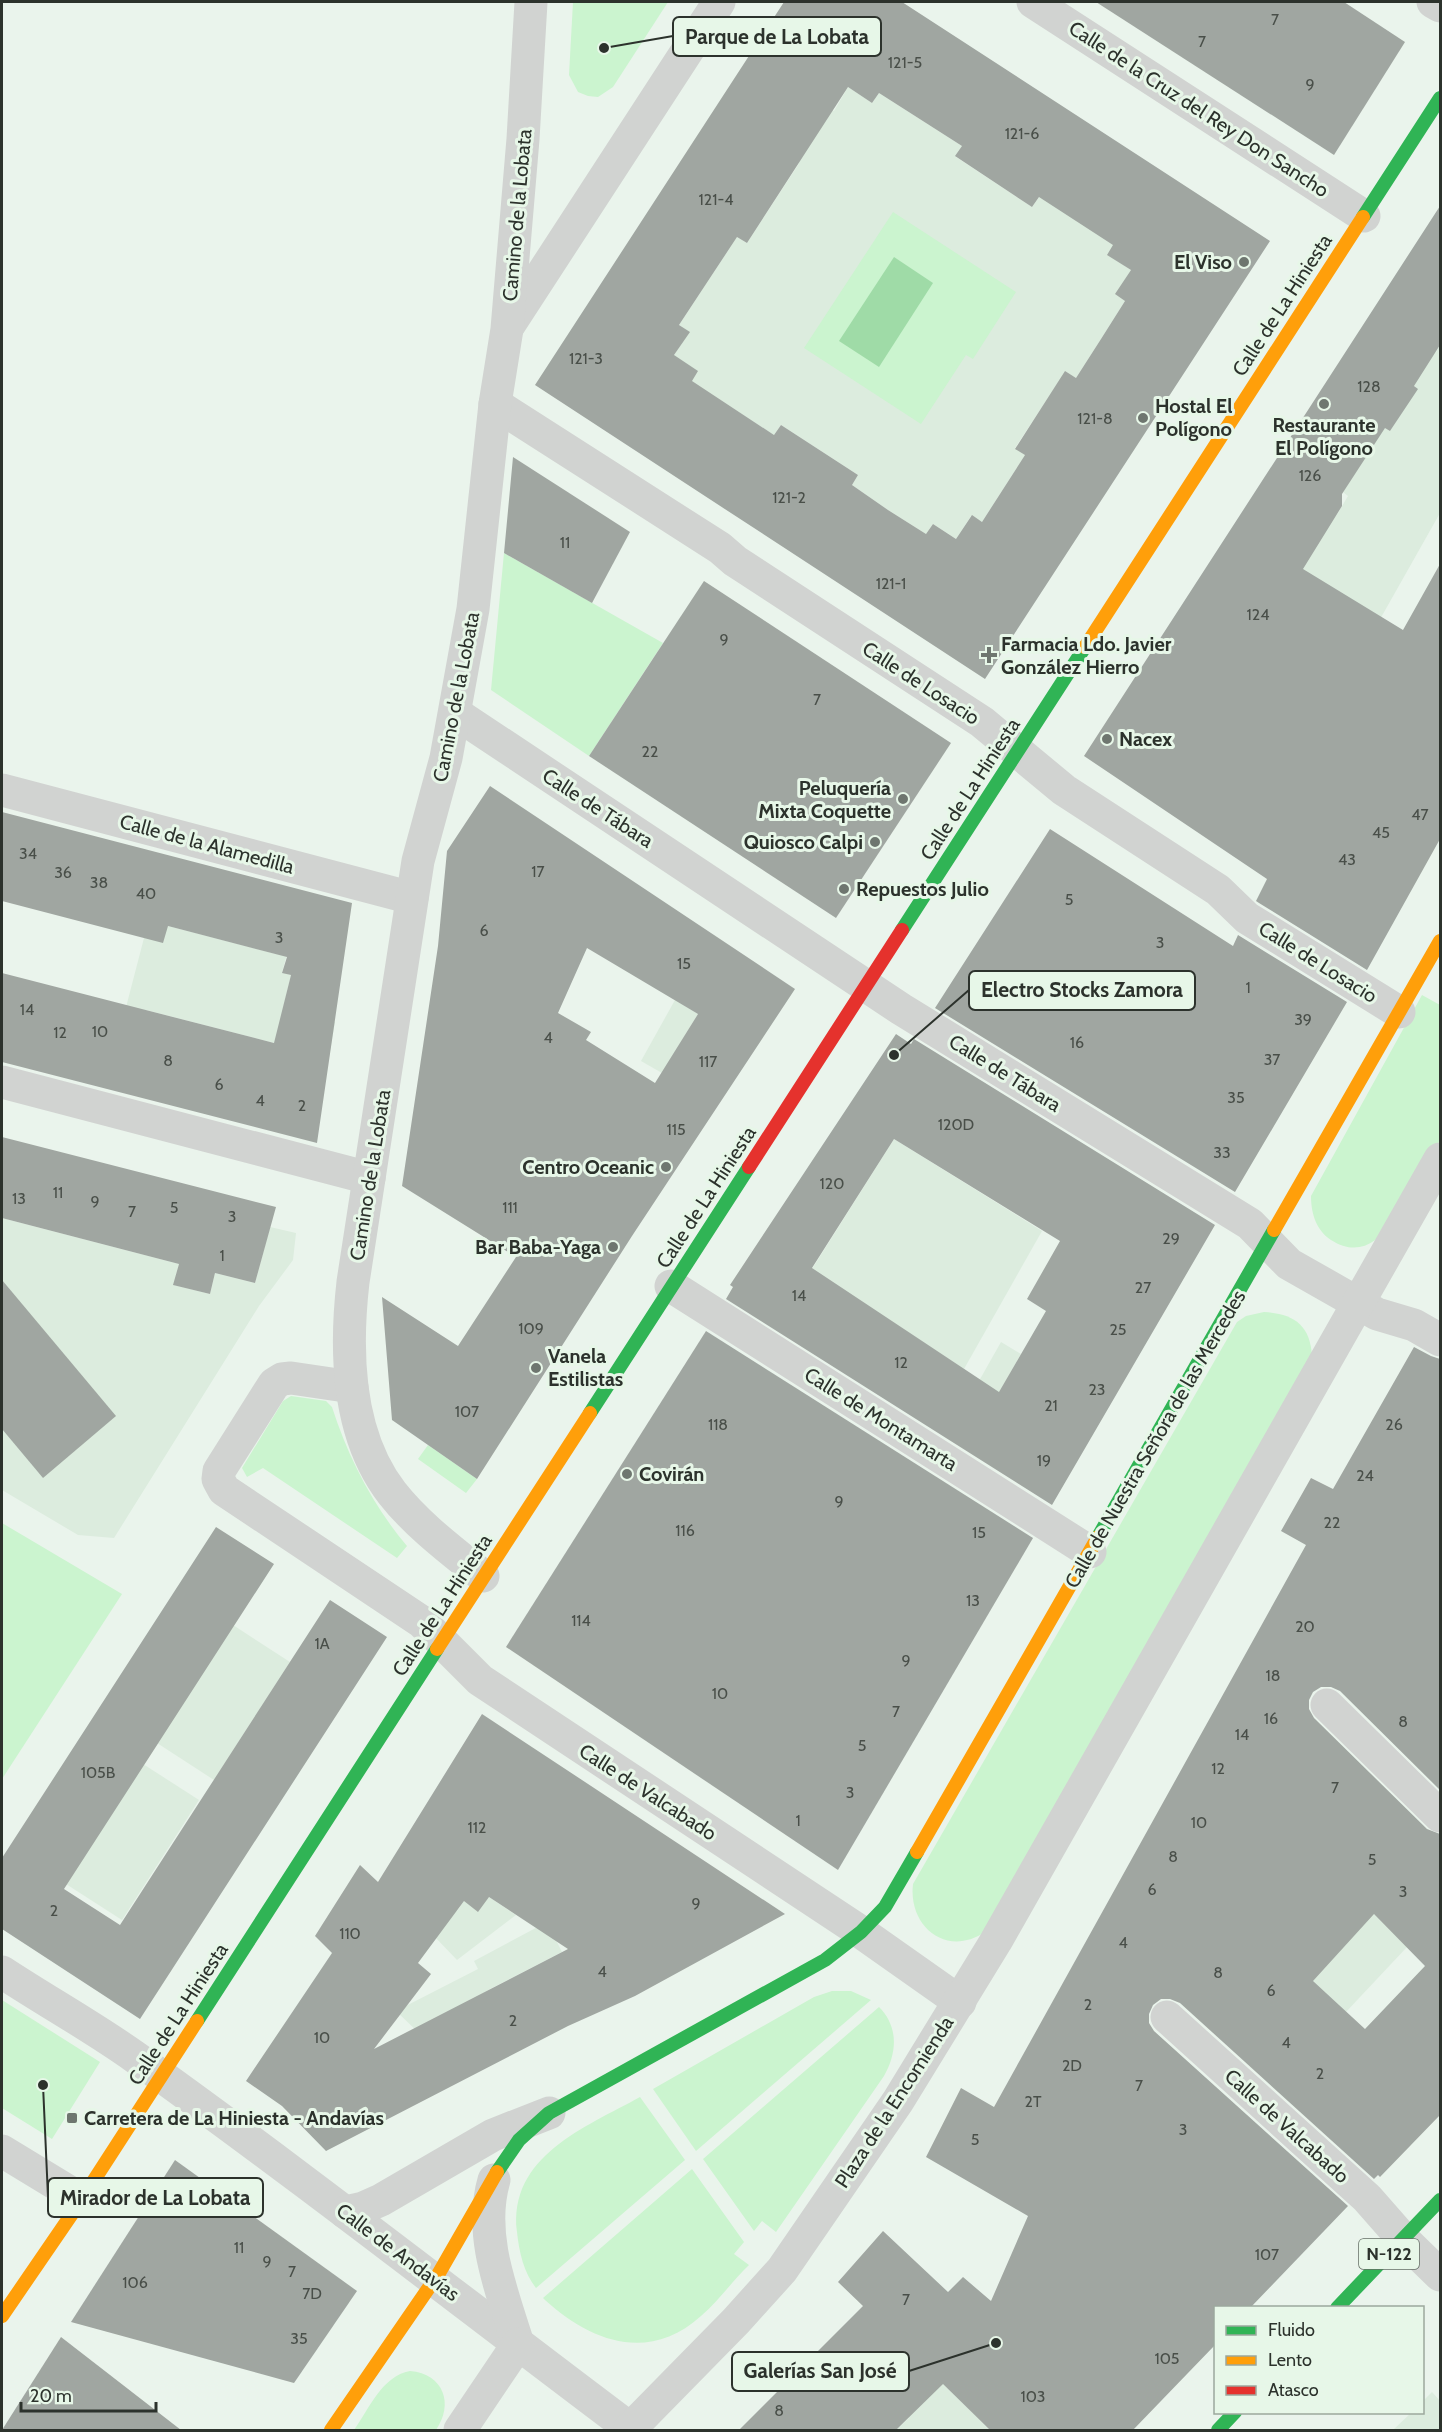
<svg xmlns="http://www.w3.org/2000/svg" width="1442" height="2432" viewBox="0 0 1442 2432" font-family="Cabin,sans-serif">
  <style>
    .built { fill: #dcecde }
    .green { fill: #cbf4cf }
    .water { fill: #9fdba7 }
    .building { fill: #a0a6a1; fill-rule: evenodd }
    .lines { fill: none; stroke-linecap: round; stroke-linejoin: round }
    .street { stroke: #d1d3d1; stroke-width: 33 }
    .fast { stroke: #30b455; stroke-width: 14 }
    .slow { stroke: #ff9f0a; stroke-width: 14 }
    .jam { stroke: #e5322d; stroke-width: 14 }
    .poi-dot { fill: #6e766f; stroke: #e7f7e8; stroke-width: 2 }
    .labels { text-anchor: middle; stroke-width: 6; stroke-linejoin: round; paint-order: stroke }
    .number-label { font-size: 16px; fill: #494f49 }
    .shield { fill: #e7f7e8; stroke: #646d64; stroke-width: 1.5 }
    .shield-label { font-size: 18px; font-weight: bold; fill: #2c322c }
    .street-label { font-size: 20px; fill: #2c322c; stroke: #e7f7e8 }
    .poi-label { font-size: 20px; font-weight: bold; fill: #2c322c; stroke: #e7f7e8; text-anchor: start }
    .leader { fill: none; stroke: #2c322c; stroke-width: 2 }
    .callout-dot { fill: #2c322c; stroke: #e7f7e8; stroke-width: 2 }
    .callout { fill: #e7f7e8; stroke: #2c322c; stroke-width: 2 }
    .callout-label { font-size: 21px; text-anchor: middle; font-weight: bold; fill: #2c322c }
  </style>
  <rect width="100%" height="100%" fill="#eaf4ec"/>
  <g class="built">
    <polygon points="848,87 872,103 879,93 962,146 956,157 1032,207 1040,196 1114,245 1108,255 1131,270 1116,294 1125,301 1101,339 1076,378 1065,372 1015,448 1025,455 982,522 971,516 956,539 933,524 926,534 888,510 852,485 858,475 781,425 774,435 691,381 674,355 689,332 679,325 737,237 747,243 798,165 823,104 834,111"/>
    <polygon points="1440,345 1440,513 1318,729 1297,565 1338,513 1348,496 1343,492 1385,427 1390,431 1417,389 1413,384 1433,352 1436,352"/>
    <polygon points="168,926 276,954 288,951 282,972 291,975 283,1009 335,1022 329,1057 146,1010 125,1093 105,1088 144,938"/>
    <polygon points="675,1000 698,1014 662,1073 641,1061"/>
    <polygon points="894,1139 1042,1231 964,1369 812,1269"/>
    <polygon points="2,1218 179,1264 174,1285 210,1294 215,1273 255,1283 270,1227 296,1233 293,1260 259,1306 114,1538 78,1535 2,1490"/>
    <polygon points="1001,1342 1021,1354 995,1400 975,1388"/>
    <polygon points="233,1625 290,1662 214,1780 157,1743"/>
    <polygon points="143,1764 199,1800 122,1920 66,1884"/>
    <polygon points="489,1897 516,1915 457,1960 433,1935 454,1909 457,1911 464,1901"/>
    <polygon points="1358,1898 1407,1947 1329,2030 1295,1998"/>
    <polygon points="547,1922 562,1952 490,1989 419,2033 396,2011 478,1969 474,1961"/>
    <polygon points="929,2370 990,2430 896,2430 909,2418 893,2400"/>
    <polygon points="1432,2392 1440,2401 1439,2430 1393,2430 1411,2413 1422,2412 1423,2401"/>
  </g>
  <g class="green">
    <polygon points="573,2 668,2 613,87 598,97 588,96 578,92 569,75"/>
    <polygon points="893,212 1016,292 973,359 966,355 921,424 804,348"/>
    <polygon points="504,553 663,643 589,756 491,690"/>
    <path d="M1422,995L1440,1005C1440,1037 1440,1069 1440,1101C1440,1112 1442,1127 1440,1138C1437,1151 1425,1166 1418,1178C1401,1208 1376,1269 1331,1240C1316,1230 1311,1213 1311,1196Z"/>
    <path d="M1264,1312C1293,1314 1310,1324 1312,1356L985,1932C946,1958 908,1926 913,1884L1237,1322L1246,1316Z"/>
    <path d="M291,1396L326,1401L332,1407C348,1457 373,1506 407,1546L397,1558L263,1468L247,1477L242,1468L283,1401Z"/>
    <polygon points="428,1445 477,1479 466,1493 418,1459"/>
    <polygon points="2,1523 122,1594 2,1779"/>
    <polygon points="832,1991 851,1991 871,2000 696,2151 653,2089 814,1997"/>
    <polygon points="2,2000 100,2062 52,2139 2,2108"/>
    <path d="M879,2007C899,2027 897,2053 884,2076L776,2232L762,2221L754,2231L703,2159Z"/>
    <path d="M640,2097L685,2160L536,2288C524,2273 519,2252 517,2232C508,2156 586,2127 640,2097Z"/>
    <path d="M692,2169L744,2242L734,2254L749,2265C732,2281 719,2301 701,2316C649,2363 591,2342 545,2300L543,2298Z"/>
    <path d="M410,2371C444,2374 454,2404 436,2430H354C369,2409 382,2376 410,2371Z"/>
  </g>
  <polygon class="water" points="894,257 933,283 879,367 839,341"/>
  <g class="building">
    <path d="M784,2H902L1270,241L985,679L535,385ZM848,87L872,103L879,93L962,146L955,156L1032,207L1039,197L1113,245L1107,255L1131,270L1115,294L1125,301L1101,339L1076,378L1065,371L1015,449L1025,455L982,522L972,515L956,539L933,524L926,534L888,510L852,485L858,475L781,425L774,435L692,381L698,371L674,355L690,332L679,325L737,237L747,243Z"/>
    <polygon points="1096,2 1344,2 1405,42 1334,155"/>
    <polygon points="1440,206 1440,345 1414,386 1418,389 1390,431 1385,428 1342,494 1342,506 1303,569 1403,630 1440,564 1440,839 1367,970 1259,903 1256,901 1267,879 1084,756"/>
    <polygon points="513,457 630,532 592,603 504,553"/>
    <polygon points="704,581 951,743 836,918 589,756"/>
    <path d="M490,786L795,989L632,1236L477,1479L392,1420L382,1297L458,1346L516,1257L402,1186L438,946L447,851ZM587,948L698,1014L655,1083L586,1040L591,1032L558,1013Z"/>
    <polygon points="2,812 352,903 317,1143 2,1062 2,973 274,1043 291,975 282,973 287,957 168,926 163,943 2,901"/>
    <polygon points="1050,829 1233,946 1238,935 1347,1002 1235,1192 935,1008"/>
    <path d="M896,1034L911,1044L914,1039L1215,1225L1052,1505L726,1299L733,1287L730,1285ZM894,1139L1060,1241L1027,1299L1046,1311L999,1392L812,1268Z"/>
    <polygon points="2,1137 276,1207 255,1283 215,1273 210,1294 173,1285 179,1264 2,1218"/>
    <polygon points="2,1280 116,1416 43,1478 2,1429"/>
    <polygon points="706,1331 1033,1538 838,1870 506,1647"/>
    <path d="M1414,1347L1431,1356L1440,1359V1790L1340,1691L1331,1687H1321L1313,1692L1309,1700V1709L1314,1718L1427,1829L1440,1834V2115L1380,2177L1378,2175L1374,2179L1180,2003L1170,1999H1161L1153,2005L1149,2014V2023L1154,2031L1348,2206L1251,2307H1215V2345L1133,2430H990L943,2384L896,2430H739L863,2306L838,2282L883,2231L948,2292L963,2277L991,2301L1028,2216L926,2157L961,2088L994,2107L1306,1545L1281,1531L1311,1478L1333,1489ZM1374,1914L1425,1966L1365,2029L1313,1981Z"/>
    <polygon points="216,1527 274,1564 64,1889 120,1925 330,1600 387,1637 140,2019 2,1929 2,1858"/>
    <path d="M482,1714L785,1914L635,1996L568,2026L326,2151L282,2106L246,2081L332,1953L315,1936L360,1865L378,1882ZM489,1897L568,1949L374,2049L431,1974L418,1963L464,1901L478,1912Z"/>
    <polygon points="175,2160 357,2291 294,2383 71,2322"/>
    <polygon points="61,2337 181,2430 2,2430"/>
  </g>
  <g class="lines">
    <g class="street">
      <polyline points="1033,2 1364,216"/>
      <polyline points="1433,2 1440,6"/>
      <polyline points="509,325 719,2"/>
      <polyline points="495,404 720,548 735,561 982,722 1064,790 1218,890 1247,918 1399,1012"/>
      <polyline points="455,713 901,1009 1250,1224 1289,1264 1377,1314 1414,1325 1440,1340"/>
      <polyline points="2,790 412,898"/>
      <polyline points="2,1082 369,1178"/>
      <polyline points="671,1286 1090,1552"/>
      <polyline points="352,1387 291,1378 282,1379 274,1384 219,1471 218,1479 224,1490 422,1622 480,1680 855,1928 960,2002"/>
      <path d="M483,1576C452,1551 417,1525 392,1493C347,1435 345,1352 353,1282L418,861L446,758L473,609L495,404L507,329L523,139L531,2"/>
      <polyline points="1327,1705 1440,1816"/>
      <path d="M2,1972C46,2001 93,2027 135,2057C304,2178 467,2306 632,2430"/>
      <polyline points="1167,2017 1367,2198 1403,2239 1440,2275"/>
      <polyline points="2,2151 81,2199"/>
      <path d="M494,2180C478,2235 502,2292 518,2344"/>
      <polyline points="345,2212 363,2208 381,2200 493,2135 549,2113"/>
      <polyline points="630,2429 736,2321 782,2270 898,2101 996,1941 1440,1159"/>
      <polyline points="460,2430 518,2344"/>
    </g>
    <g class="fast">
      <polyline points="1363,217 1440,98"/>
      <polyline points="902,930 1085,647"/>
      <polyline points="590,1413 749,1167"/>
      <polyline points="1098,1537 1274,1230"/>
      <polyline points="197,2021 437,1649"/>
      <polyline points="497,2172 519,2140 549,2113 825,1960 861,1932 885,1907 917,1852"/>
      <polyline points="1337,2308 1440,2200"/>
      <polyline points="1218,2430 1235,2412"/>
    </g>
    <g class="slow">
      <polyline points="1085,647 1363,217"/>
      <polyline points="1274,1230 1440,941"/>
      <polyline points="437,1649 590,1413"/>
      <polyline points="917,1852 1098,1537"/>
      <polyline points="2,2316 76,2208 197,2021"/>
      <polyline points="331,2430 439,2273 497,2172"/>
    </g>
    <polyline class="jam" points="749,1167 902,930"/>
  </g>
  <g class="poi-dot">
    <circle cx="1244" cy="262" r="6"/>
    <circle cx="1324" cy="404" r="6"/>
    <circle cx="1143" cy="418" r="6"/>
    <path d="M986 646h6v6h6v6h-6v6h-6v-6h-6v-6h6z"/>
    <circle cx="1107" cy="739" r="6"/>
    <circle cx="903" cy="799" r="6"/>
    <circle cx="875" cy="842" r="6"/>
    <circle cx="844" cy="889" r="6"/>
    <circle cx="666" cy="1167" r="6"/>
    <circle cx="613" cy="1247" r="6"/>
    <circle cx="536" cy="1368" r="6"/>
    <circle cx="627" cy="1474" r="6"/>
    <rect x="66" y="2112" width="12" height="12" rx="3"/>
  </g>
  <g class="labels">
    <g class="number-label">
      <text x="1275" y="25">7</text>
      <text x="1202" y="47">7</text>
      <text x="905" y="68">121-5</text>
      <text x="1310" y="90">9</text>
      <text x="1022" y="139">121-6</text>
      <text x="716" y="205">121-4</text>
      <text x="586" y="364">121-3</text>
      <text x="1369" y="392">128</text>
      <text x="1095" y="424">121-8</text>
      <text x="1310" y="481">126</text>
      <text x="789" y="503">121-2</text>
      <text x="565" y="548">11</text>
      <text x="891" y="589">121-1</text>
      <text x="1258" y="620">124</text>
      <text x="724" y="645">9</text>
      <text x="817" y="705">7</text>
      <text x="650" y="757">22</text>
      <text x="1420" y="820">47</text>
      <text x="1381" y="838">45</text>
      <text x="28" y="859">34</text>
      <text x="1347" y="865">43</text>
      <text x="538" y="877">17</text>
      <text x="63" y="878">36</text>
      <text x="99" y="888">38</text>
      <text x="146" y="899">40</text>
      <text x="1069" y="905">5</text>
      <text x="484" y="936">6</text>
      <text x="279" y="943">3</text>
      <text x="1160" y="948">3</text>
      <text x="684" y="969">15</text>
      <text x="1248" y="993">1</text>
      <text x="27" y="1015">14</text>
      <text x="1303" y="1025">39</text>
      <text x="100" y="1037">10</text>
      <text x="60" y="1038">12</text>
      <text x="548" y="1043">4</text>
      <text x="1077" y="1048">16</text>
      <text x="1272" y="1065">37</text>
      <text x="168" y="1066">8</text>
      <text x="708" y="1067">117</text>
      <text x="219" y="1090">6</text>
      <text x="1236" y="1103">35</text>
      <text x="260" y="1106">4</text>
      <text x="302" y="1111">2</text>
      <text x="956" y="1130">120D</text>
      <text x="676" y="1135">115</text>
      <text x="1222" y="1158">33</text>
      <text x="832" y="1189">120</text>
      <text x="58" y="1198">11</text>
      <text x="19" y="1204">13</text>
      <text x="95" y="1207">9</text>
      <text x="174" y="1213">5</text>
      <text x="510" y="1213">111</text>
      <text x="132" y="1217">7</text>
      <text x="232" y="1222">3</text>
      <text x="1171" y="1244">29</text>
      <text x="222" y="1261">1</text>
      <text x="1143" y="1293">27</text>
      <text x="799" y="1301">14</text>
      <text x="531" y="1334">109</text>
      <text x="1118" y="1335">25</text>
      <text x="901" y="1368">12</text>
      <text x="1097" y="1395">23</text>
      <text x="1051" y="1411">21</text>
      <text x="467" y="1417">107</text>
      <text x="718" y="1430">118</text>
      <text x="1394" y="1430">26</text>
      <text x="1044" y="1466">19</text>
      <text x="1365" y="1481">24</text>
      <text x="839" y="1507">9</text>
      <text x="1332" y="1528">22</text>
      <text x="685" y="1536">116</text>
      <text x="979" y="1538">15</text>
      <text x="973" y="1606">13</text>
      <text x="581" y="1626">114</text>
      <text x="1305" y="1632">20</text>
      <text x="322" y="1649">1A</text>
      <text x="906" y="1666">9</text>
      <text x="1273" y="1681">18</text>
      <text x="720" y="1699">10</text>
      <text x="896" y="1717">7</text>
      <text x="1271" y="1724">16</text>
      <text x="1403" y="1727">8</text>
      <text x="1242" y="1740">14</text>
      <text x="862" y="1751">5</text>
      <text x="1218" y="1774">12</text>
      <text x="98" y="1778">105B</text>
      <text x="1335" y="1793">7</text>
      <text x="850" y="1798">3</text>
      <text x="798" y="1826">1</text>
      <text x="1199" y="1828">10</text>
      <text x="477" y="1833">112</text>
      <text x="1173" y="1862">8</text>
      <text x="1372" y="1865">5</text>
      <text x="1152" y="1895">6</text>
      <text x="1403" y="1897">3</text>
      <text x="696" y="1909">9</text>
      <text x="54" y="1916">2</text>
      <text x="350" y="1939">110</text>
      <text x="1123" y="1948">4</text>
      <text x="602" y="1977">4</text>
      <text x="1218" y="1978">8</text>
      <text x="1271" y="1996">6</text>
      <text x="1088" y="2010">2</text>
      <text x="513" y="2026">2</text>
      <text x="322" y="2043">10</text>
      <text x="1286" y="2048">4</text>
      <text x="1072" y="2071">2D</text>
      <text x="1320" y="2079">2</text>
      <text x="1139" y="2091">7</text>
      <text x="1033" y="2107">2T</text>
      <text x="1183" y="2135">3</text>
      <text x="975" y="2145">5</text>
      <text x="239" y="2253">11</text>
      <text x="1267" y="2260">107</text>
      <text x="267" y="2267">9</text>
      <text x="292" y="2277">7</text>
      <text x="135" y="2288">106</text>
      <text x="312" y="2299">7D</text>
      <text x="906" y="2305">7</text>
      <text x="299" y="2344">35</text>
      <text x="1167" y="2364">105</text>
      <text x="1033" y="2402">103</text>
      <text x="779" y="2416">8</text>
    </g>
    <rect class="shield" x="1359" y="2239" width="60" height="30" rx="4.5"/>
    <g class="shield-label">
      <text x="1389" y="2260">N-122</text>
    </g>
    <g class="street-label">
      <text transform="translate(1199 109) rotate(33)" y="7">Calle de la Cruz del Rey Don Sancho</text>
      <text transform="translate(517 215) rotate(-85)" y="7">Camino de la Lobata</text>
      <text transform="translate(1282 305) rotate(-57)" y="7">Calle de La Hiniesta</text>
      <text transform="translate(921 683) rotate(33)" y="7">Calle de Losacio</text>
      <text transform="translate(456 697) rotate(-79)" y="7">Camino de la Lobata</text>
      <text transform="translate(970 789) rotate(-57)" y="7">Calle de La Hiniesta</text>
      <text transform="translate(598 808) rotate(33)" y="7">Calle de Tábara</text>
      <text transform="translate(207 844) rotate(15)" y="7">Calle de la Alamedilla</text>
      <text transform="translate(1318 962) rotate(32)" y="7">Calle de Losacio</text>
      <text transform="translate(1005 1073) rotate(32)" y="7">Calle de Tábara</text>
      <text transform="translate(370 1175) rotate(-81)" y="7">Camino de la Lobata</text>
      <text transform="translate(706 1197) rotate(-57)" y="7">Calle de La Hiniesta</text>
      <text transform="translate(881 1419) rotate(32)" y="7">Calle de Montamarta</text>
      <text transform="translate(1155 1439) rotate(-60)" y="7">Calle de Nuestra Señora de las Mercedes</text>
      <text transform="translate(442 1605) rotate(-57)" y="7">Calle de La Hiniesta</text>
      <text transform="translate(648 1792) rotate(33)" y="7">Calle de Valcabado</text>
      <text transform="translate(178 2014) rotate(-57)" y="7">Calle de La Hiniesta</text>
      <text transform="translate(894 2102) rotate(-57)" y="7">Plaza de la Encomienda</text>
      <text transform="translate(1287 2126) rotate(42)" y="7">Calle de Valcabado</text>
      <text transform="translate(398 2252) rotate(37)" y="7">Calle de Andavías</text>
    </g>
    <g class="poi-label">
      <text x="1232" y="269" text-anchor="end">El Viso</text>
      <text x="1155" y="413">Hostal El<tspan x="1155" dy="23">Polígono</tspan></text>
      <text x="1324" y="432" text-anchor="middle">Restaurante<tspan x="1324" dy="23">El Polígono</tspan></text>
      <text x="1001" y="651">Farmacia Ldo. Javier<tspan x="1001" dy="23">González Hierro</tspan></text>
      <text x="1119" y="746">Nacex</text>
      <text x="891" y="795" text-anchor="end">Peluquería<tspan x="891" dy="23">Mixta Coquette</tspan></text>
      <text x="863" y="849" text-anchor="end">Quiosco Calpi</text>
      <text x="856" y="896">Repuestos Julio</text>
      <text x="654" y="1174" text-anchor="end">Centro Oceanic</text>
      <text x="601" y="1254" text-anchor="end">Bar Baba-Yaga</text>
      <text x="548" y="1363">Vanela<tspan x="548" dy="23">Estilistas</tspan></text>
      <text x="639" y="1481">Covirán</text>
      <text x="84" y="2125">Carretera de La Hiniesta - Andavías</text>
    </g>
  </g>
  <path class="leader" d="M604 48L673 36M894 1055L969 990M43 2085L48 2197M996 2343L909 2371"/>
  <g class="callout-dot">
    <circle cx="604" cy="48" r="6"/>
    <circle cx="894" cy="1055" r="6"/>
    <circle cx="43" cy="2085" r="6"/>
    <circle cx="996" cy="2343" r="6"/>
  </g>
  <g class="callout">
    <rect x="673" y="17" width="208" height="39" rx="6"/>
    <rect x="969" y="971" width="226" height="39" rx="6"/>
    <rect x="48" y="2178" width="215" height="39" rx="6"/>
    <rect x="732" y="2352" width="177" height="39" rx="6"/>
  </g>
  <g class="callout-label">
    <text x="777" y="44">Parque de La Lobata</text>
    <text x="1082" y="997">Electro Stocks Zamora</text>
    <text x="155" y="2205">Mirador de La Lobata</text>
    <text x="820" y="2378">Galerías San José</text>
  </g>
  <rect width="1442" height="2432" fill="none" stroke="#2c322c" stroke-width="6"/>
  <rect x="1214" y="2306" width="210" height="108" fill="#e7f7e8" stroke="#9ca89d" stroke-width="1.5"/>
  <rect x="1226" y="2326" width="30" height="9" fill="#30b455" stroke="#9ca89d" stroke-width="1.5"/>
  <text x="1268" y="2336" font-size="18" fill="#2c322c">Fluido</text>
  <rect x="1226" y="2356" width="30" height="9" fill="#ff9f0a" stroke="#9ca89d" stroke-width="1.5"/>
  <text x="1268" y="2366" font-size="18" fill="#2c322c">Lento</text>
  <rect x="1226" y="2386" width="30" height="9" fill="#e5322d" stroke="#9ca89d" stroke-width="1.5"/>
  <text x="1268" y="2396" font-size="18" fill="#2c322c">Atasco</text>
  <path d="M21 2402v9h135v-9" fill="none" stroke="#2c322c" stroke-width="3"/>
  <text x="30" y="2402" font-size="18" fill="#2c322c" stroke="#e7f7e8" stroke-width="4.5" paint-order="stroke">20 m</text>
</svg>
